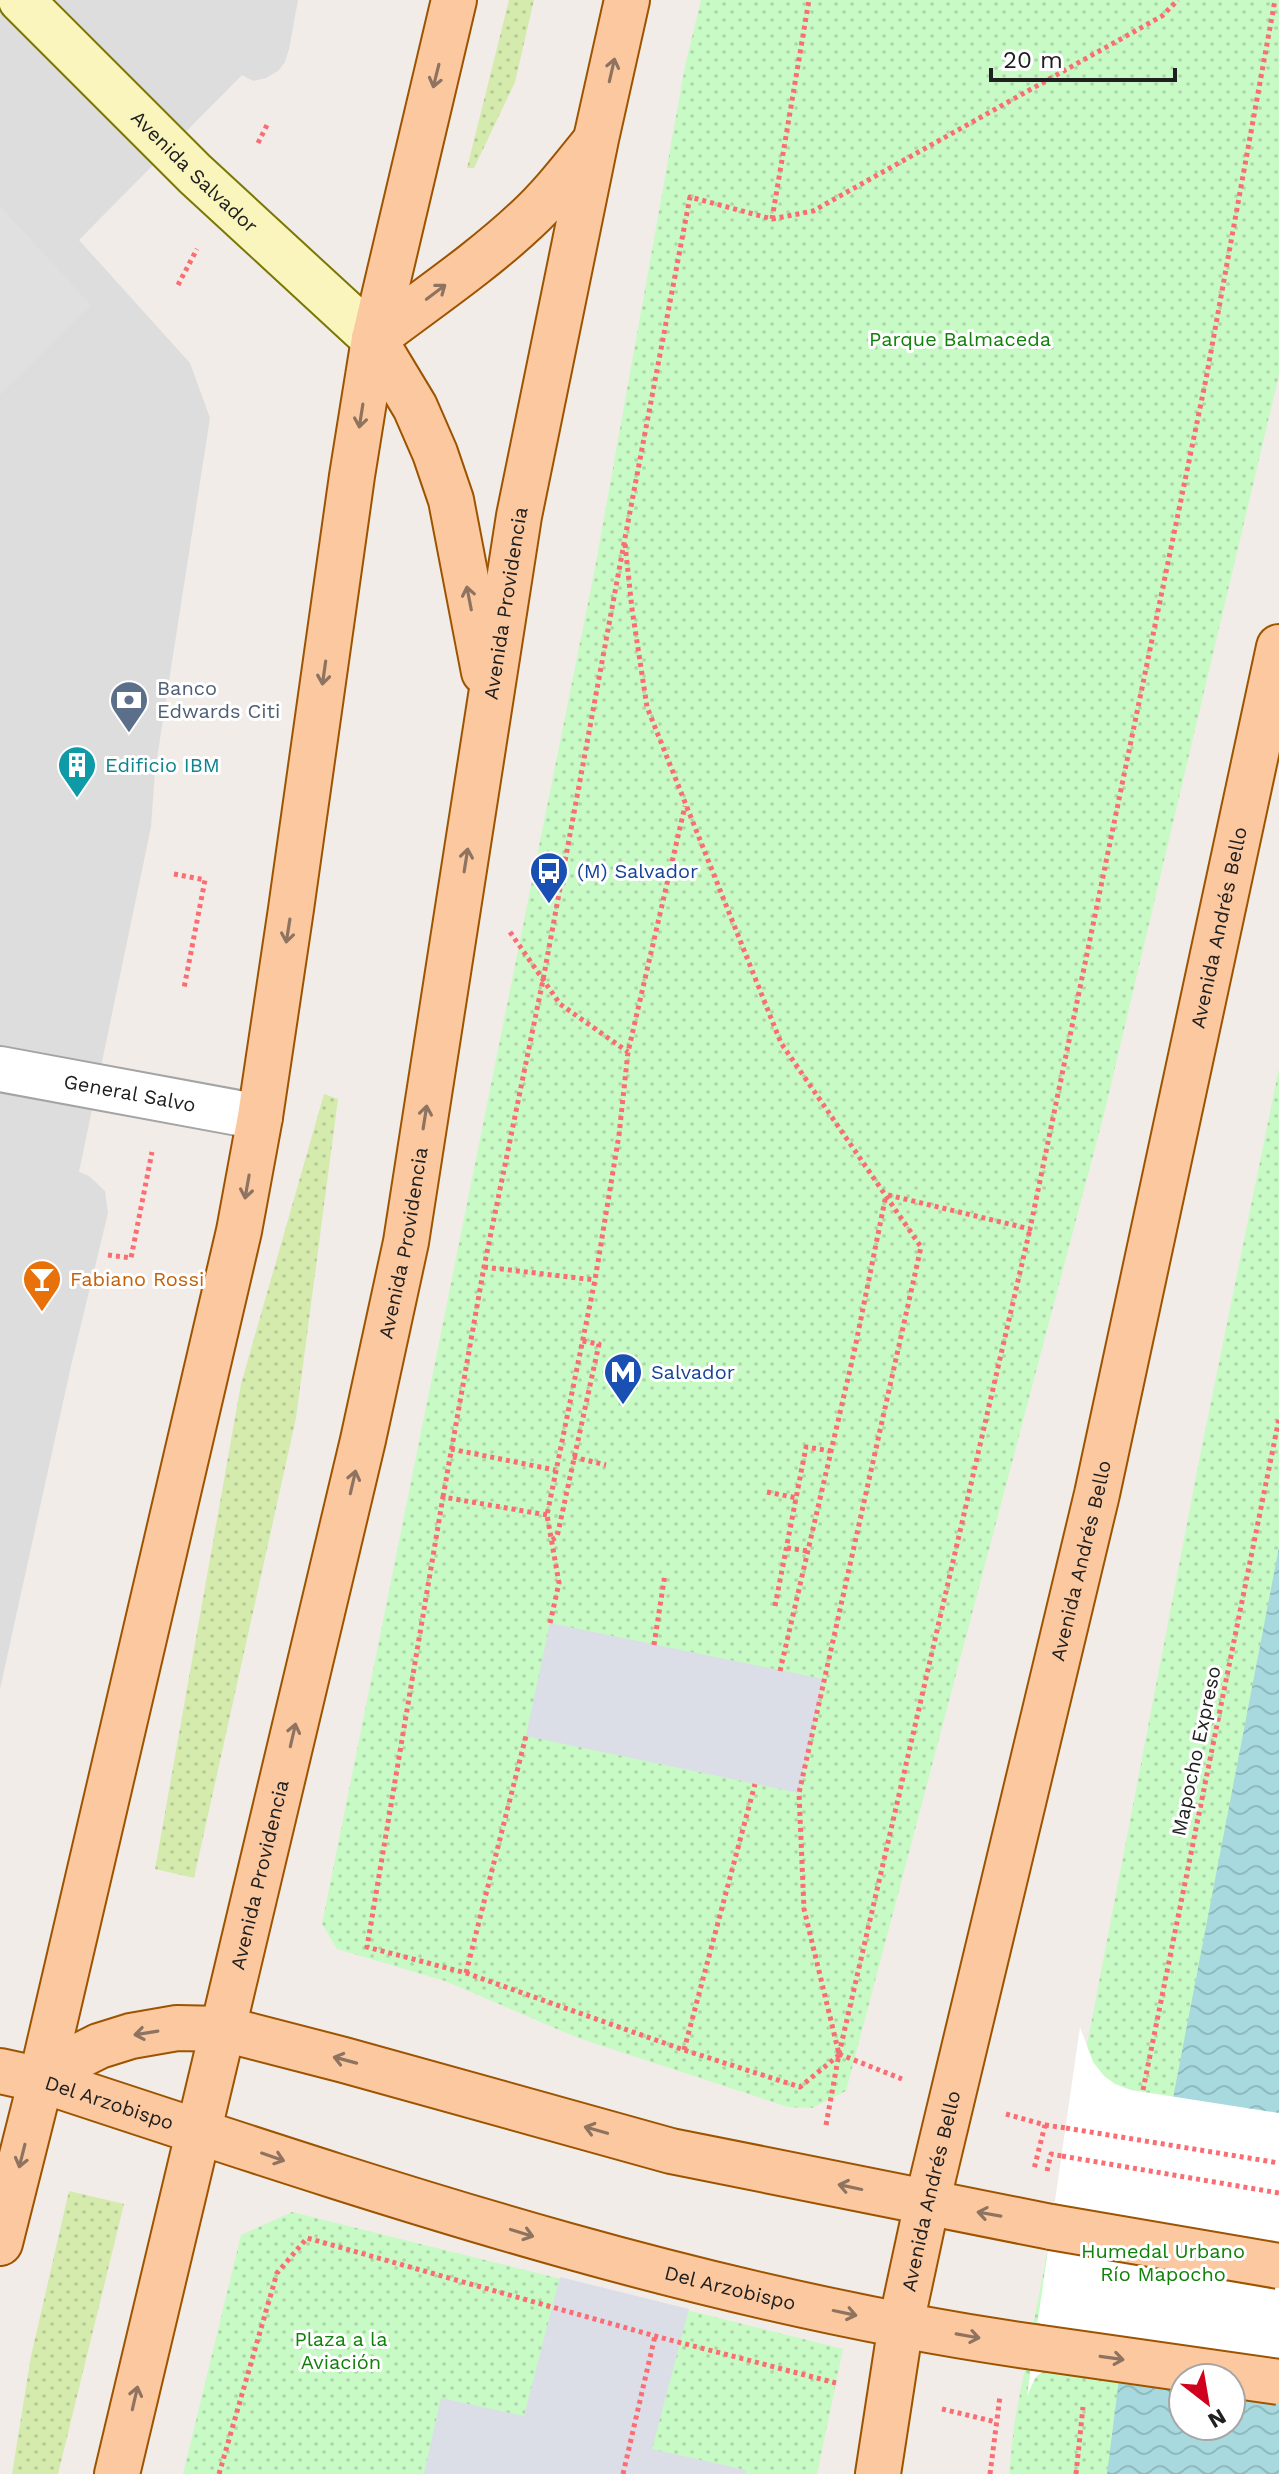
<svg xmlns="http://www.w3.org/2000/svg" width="1279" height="2474" viewBox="0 0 1279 2474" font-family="'Work Sans',sans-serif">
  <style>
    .residential { fill: #dedddd }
    .grass { fill: url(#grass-dots) }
    .park { fill: url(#park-dots); fill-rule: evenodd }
    .parking { fill: #e0e0e0 }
    .plaza { fill: #dbdde7 }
    .water { fill: url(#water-waves); fill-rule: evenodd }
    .pier { fill: #fff }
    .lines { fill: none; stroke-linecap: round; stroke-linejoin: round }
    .minor-casing { stroke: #a4a4a4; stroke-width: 48 }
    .secondary-casing { stroke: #7a7704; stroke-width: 48 }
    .primary-casing { stroke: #9d5400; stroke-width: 48 }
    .path { stroke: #fa6e73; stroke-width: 5; stroke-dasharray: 4 4; stroke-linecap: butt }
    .minor { stroke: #fff; stroke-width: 44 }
    .secondary { stroke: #faf5bc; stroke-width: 44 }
    .primary { stroke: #fcc8a0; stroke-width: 44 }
    .primary-bridge-casing { stroke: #9d5400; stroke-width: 48; stroke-linecap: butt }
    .path-bridge { stroke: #fa6e73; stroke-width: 5; stroke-dasharray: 4 4; stroke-linecap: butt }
    .primary-bridge { stroke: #fcc8a0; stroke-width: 44 }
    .oneway { stroke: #8e7460 }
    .labels { text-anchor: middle; stroke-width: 6; stroke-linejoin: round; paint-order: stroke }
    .street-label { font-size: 20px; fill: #202020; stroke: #fff }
    .park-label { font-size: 20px; fill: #11810b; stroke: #fff }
    .service-label { font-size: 20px; fill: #4e5e75; stroke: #fff; text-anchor: start }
    .culture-label { font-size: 20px; fill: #0d838f; stroke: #fff; text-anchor: start }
    .transit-label { font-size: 20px; fill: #164399; stroke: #fff; text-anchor: start }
    .food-label { font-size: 20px; fill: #c56008; stroke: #fff; text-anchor: start }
  </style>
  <defs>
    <pattern id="grass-dots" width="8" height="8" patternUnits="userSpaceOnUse" patternTransform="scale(2)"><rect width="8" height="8" fill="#d4ebad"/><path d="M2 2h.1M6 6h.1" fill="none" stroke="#b6c995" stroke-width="1.8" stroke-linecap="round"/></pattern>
    <pattern id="park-dots" width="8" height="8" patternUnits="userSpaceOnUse" patternTransform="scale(2)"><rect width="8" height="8" fill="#c8fac5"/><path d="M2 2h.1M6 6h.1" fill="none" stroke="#acd6a9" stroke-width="1.8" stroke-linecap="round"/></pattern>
    <pattern id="water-waves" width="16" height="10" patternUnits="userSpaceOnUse" patternTransform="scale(2)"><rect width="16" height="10" fill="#a7d9de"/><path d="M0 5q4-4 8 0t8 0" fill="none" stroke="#8fbabe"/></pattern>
  </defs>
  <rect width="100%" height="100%" fill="#f1ece7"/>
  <polygon class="residential" points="0,0 298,0 289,49 285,62 278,71 266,78 253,81 242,75 79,240 190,363 210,418 155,771 151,827 79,1172 89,1176 105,1191 108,1213 71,1366 0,1689"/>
  <g class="grass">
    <polygon points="509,0 534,0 515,82 474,168 467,168"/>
    <polygon points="324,1094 338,1099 296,1418 194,1878 155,1869 241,1384"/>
    <polygon points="69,2191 124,2204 58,2474 12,2474 31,2356"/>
  </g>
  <g class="park">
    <polygon points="701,0 1279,0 1279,375 1104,1114 846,2091 812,2108 788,2107 578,2038 445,1981 337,1949 322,1924 595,568 685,66"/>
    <path d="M1279,1068V2474H1009L1014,2425L1200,1456ZM1183,2378H1231V2426H1183Z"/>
    <polygon points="292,2212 843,2349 817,2474 183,2474 241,2235"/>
  </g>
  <polygon class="parking" points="0,206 91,305 0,395"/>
  <g class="plaza">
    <polygon points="550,1623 823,1679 799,1793 526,1736"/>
    <polygon points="560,2277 689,2309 652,2449 746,2470 745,2474 424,2474 441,2398 524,2416"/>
  </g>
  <path class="water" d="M1279,1547V2474H1107L1119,2379ZM1183,2378H1231V2426H1183Z"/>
  <polygon class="pier" points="1080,2027 1093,2062 1104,2076 1115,2084 1131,2090 1279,2113 1279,2399 1056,2365 1043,2371 1035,2378 1027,2396"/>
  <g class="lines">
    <defs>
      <g id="minor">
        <path id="s1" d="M0,1069L260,1117"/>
      </g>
      <g id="secondary">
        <path id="s2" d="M21,0L195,174L374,339"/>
      </g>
      <g id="primary">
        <polyline points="374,339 415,407 435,453 451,500 484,672"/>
        <path d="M374,339C425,300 479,264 526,220C551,197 571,171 592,145"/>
        <path id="s3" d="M0,2071L41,2080C367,2187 693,2299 1034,2347"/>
        <polyline points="41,2080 69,2061 99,2046 131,2036 177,2028 224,2029 344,2060 671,2151 1051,2227"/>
        <polyline points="0,2243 41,2080 239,1231 260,1117 291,909 352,476 374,339 454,0"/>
        <path id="s4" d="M117,2474L363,1440L406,1242L519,516L596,139L627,0"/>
        <path id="s5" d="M878,2474L901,2324L927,2203L1097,1494L1279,647"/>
      </g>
    </defs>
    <use href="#minor" class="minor-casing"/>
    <use href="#secondary" class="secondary-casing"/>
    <use href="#primary" class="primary-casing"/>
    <g class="path">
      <polyline points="258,143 267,125"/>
      <polyline points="772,219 809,0"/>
      <polyline points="178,285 197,249"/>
      <polyline points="625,544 632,609 647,707 781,1043 921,1247 799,1793 804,1909 839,2054"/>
      <polyline points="174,874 205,880 184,988"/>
      <polyline points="510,932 560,1004 628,1052"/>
      <polyline points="888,1195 1030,1229 1206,379 1275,0"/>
      <polyline points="108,1255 131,1258 152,1152"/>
      <polyline points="484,1267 595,1280"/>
      <polyline points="451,1449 555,1470"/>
      <polyline points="573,1457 606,1465"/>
      <polyline points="767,1492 797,1498"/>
      <polyline points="443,1497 484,1267 543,980 625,538 690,197 772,219 813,211 1162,16 1178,0"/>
      <polyline points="547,1515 443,1497 367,1947 466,1973 684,2050 800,2087 839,2055"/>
      <polyline points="552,1540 557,1537 599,1344 582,1341"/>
      <polyline points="787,1548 808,1551"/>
      <polyline points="775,1606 806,1447 831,1451"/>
      <polyline points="550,1623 559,1583 547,1515 595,1280 619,1135 628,1052 685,806"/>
      <polyline points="654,1645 665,1574"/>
      <polyline points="780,1671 855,1348 886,1195"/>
      <polyline points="466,1973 526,1736"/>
      <polyline points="684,2050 755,1784"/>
      <polyline points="839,2054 902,2079"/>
      <polyline points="1143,2090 1279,1419"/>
      <polyline points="1006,2114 1045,2125 1034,2169"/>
      <polyline points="826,2125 839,2054 1030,1229"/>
      <polyline points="1045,2125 1066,2128"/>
      <polyline points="1047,2171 1051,2154 1062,2156"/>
      <polyline points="942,2409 996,2422"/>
      <polyline points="219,2474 277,2273 307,2238 655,2336 836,2383"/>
      <polyline points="623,2474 655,2336"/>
      <polyline points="990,2474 1000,2396"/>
      <polyline points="1076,2474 1083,2407"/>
    </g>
    <use href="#minor" class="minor"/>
    <use href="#secondary" class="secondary"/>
    <use href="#primary" class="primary"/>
    <defs>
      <g id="primary-bridge">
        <polyline points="1051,2227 1279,2266"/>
        <polyline points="1034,2347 1279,2382"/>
      </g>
    </defs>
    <use href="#primary-bridge" class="primary-bridge-casing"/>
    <g class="path-bridge">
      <polyline points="1066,2128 1279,2163"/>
      <polyline points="1062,2156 1279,2193"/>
    </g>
    <use href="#primary-bridge" class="primary-bridge"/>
  </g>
  <defs><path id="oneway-shaft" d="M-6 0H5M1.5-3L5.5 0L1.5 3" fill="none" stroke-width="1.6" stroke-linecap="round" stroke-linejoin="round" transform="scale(2)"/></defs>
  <g class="oneway">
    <use href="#oneway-shaft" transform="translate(612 70) rotate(-77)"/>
    <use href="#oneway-shaft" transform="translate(436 76) rotate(104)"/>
    <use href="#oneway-shaft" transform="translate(436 292) rotate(-37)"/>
    <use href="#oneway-shaft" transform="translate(361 416) rotate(99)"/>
    <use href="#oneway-shaft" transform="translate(469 598) rotate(-101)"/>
    <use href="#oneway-shaft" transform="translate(324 673) rotate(98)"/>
    <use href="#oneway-shaft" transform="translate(466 860) rotate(-81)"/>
    <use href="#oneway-shaft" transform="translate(288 931) rotate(99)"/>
    <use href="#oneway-shaft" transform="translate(425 1117) rotate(-81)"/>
    <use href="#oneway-shaft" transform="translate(247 1187) rotate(100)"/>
    <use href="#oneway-shaft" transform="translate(353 1482) rotate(-77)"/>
    <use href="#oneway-shaft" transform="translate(293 1735) rotate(-77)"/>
    <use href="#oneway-shaft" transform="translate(146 2033) rotate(171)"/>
    <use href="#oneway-shaft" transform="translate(345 2060) rotate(-165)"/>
    <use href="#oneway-shaft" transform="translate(596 2130) rotate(-164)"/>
    <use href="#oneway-shaft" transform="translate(22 2156) rotate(104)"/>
    <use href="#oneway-shaft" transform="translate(273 2157) rotate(19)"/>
    <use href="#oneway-shaft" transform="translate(850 2187) rotate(-168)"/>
    <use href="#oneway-shaft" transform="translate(989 2214) rotate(-170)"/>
    <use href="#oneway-shaft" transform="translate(522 2233) rotate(17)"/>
    <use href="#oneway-shaft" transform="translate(845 2313) rotate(12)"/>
    <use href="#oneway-shaft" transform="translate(968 2336) rotate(10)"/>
    <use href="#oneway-shaft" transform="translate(1112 2358) rotate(8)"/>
    <use href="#oneway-shaft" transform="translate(135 2398) rotate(-77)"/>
  </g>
  <defs>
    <symbol id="bank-pin" viewBox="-11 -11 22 30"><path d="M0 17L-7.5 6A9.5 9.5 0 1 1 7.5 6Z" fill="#5c6f8a" stroke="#fff"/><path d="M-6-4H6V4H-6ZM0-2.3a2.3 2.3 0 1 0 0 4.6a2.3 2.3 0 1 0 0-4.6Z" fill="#fff"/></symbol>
    <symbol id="building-pin" viewBox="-11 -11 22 30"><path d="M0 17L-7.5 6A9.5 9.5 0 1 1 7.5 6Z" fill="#0f9aa8" stroke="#fff"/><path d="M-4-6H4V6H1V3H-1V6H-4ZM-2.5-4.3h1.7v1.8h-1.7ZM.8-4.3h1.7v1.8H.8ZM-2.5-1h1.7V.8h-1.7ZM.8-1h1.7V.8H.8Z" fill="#fff"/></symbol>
    <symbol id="bus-pin" viewBox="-11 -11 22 30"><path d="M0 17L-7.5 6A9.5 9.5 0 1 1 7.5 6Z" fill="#1a4fb4" stroke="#fff"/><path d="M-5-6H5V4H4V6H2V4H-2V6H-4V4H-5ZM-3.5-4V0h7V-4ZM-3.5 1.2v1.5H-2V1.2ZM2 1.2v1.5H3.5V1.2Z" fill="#fff"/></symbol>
    <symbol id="bar-pin" viewBox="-11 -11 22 30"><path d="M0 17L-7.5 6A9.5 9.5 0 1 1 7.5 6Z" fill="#e8710a" stroke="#fff"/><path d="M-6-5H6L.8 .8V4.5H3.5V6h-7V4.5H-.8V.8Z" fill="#fff"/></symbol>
    <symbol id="metro-pin" viewBox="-11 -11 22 30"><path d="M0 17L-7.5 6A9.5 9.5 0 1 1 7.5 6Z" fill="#1a4fb4" stroke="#fff"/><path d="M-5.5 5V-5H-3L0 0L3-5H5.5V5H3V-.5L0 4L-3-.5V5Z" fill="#fff"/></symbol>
  </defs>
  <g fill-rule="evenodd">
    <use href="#bank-pin" x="107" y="678" width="44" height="60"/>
    <use href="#building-pin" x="55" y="743" width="44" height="60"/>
    <use href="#bus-pin" x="527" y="849" width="44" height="60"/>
    <use href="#bar-pin" x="20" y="1257" width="44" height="60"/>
    <use href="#metro-pin" x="601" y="1350" width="44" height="60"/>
  </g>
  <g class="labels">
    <g class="street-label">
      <text dy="7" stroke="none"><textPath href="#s2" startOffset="244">Avenida Salvador</textPath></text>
      <text dy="7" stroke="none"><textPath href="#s4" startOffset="1912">Avenida Providencia</textPath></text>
      <text dy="7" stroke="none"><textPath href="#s5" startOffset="1584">Avenida Andrés Bello</textPath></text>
      <text dy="7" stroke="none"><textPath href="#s1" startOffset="132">General Salvo</textPath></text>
      <text dy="7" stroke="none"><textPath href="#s4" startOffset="1264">Avenida Providencia</textPath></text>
      <text dy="7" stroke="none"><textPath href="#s5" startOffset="936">Avenida Andrés Bello</textPath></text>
      <text transform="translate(1196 1751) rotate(-78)" y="7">Mapocho Expreso</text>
      <text dy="7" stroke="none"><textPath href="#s4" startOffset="616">Avenida Providencia</textPath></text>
      <text dy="7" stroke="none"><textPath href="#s3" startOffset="114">Del Arzobispo</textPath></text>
      <text dy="7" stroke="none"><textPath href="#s5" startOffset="288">Avenida Andrés Bello</textPath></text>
      <text dy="7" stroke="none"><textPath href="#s3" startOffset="762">Del Arzobispo</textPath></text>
    </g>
    <g class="park-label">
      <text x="960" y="346">Parque Balmaceda</text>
      <text x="1163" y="2258">Humedal Urbano<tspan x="1163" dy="23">Río Mapocho</tspan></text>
      <text x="341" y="2346">Plaza a la<tspan x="341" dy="23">Aviación</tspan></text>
    </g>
    <g class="service-label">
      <text x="157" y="695">Banco<tspan x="157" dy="23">Edwards Citi</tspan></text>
    </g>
    <g class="culture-label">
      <text x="105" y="772">Edificio IBM</text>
    </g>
    <g class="transit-label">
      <text x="577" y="878">(M) Salvador</text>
      <text x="651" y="1379">Salvador</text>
    </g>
    <g class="food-label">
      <text x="70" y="1286">Fabiano Rossi</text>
    </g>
  </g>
  <g transform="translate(1207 2402) rotate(149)"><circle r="38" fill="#ffffff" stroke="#a6a6a6" stroke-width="2"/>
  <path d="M0-6L14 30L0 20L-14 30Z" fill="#d1001c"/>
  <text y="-12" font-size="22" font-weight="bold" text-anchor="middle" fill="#202020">N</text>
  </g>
  <path d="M991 68v12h184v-12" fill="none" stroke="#202020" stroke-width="4"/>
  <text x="1003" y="68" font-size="24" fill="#202020" stroke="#ffffff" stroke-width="6" paint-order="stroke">20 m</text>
</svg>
